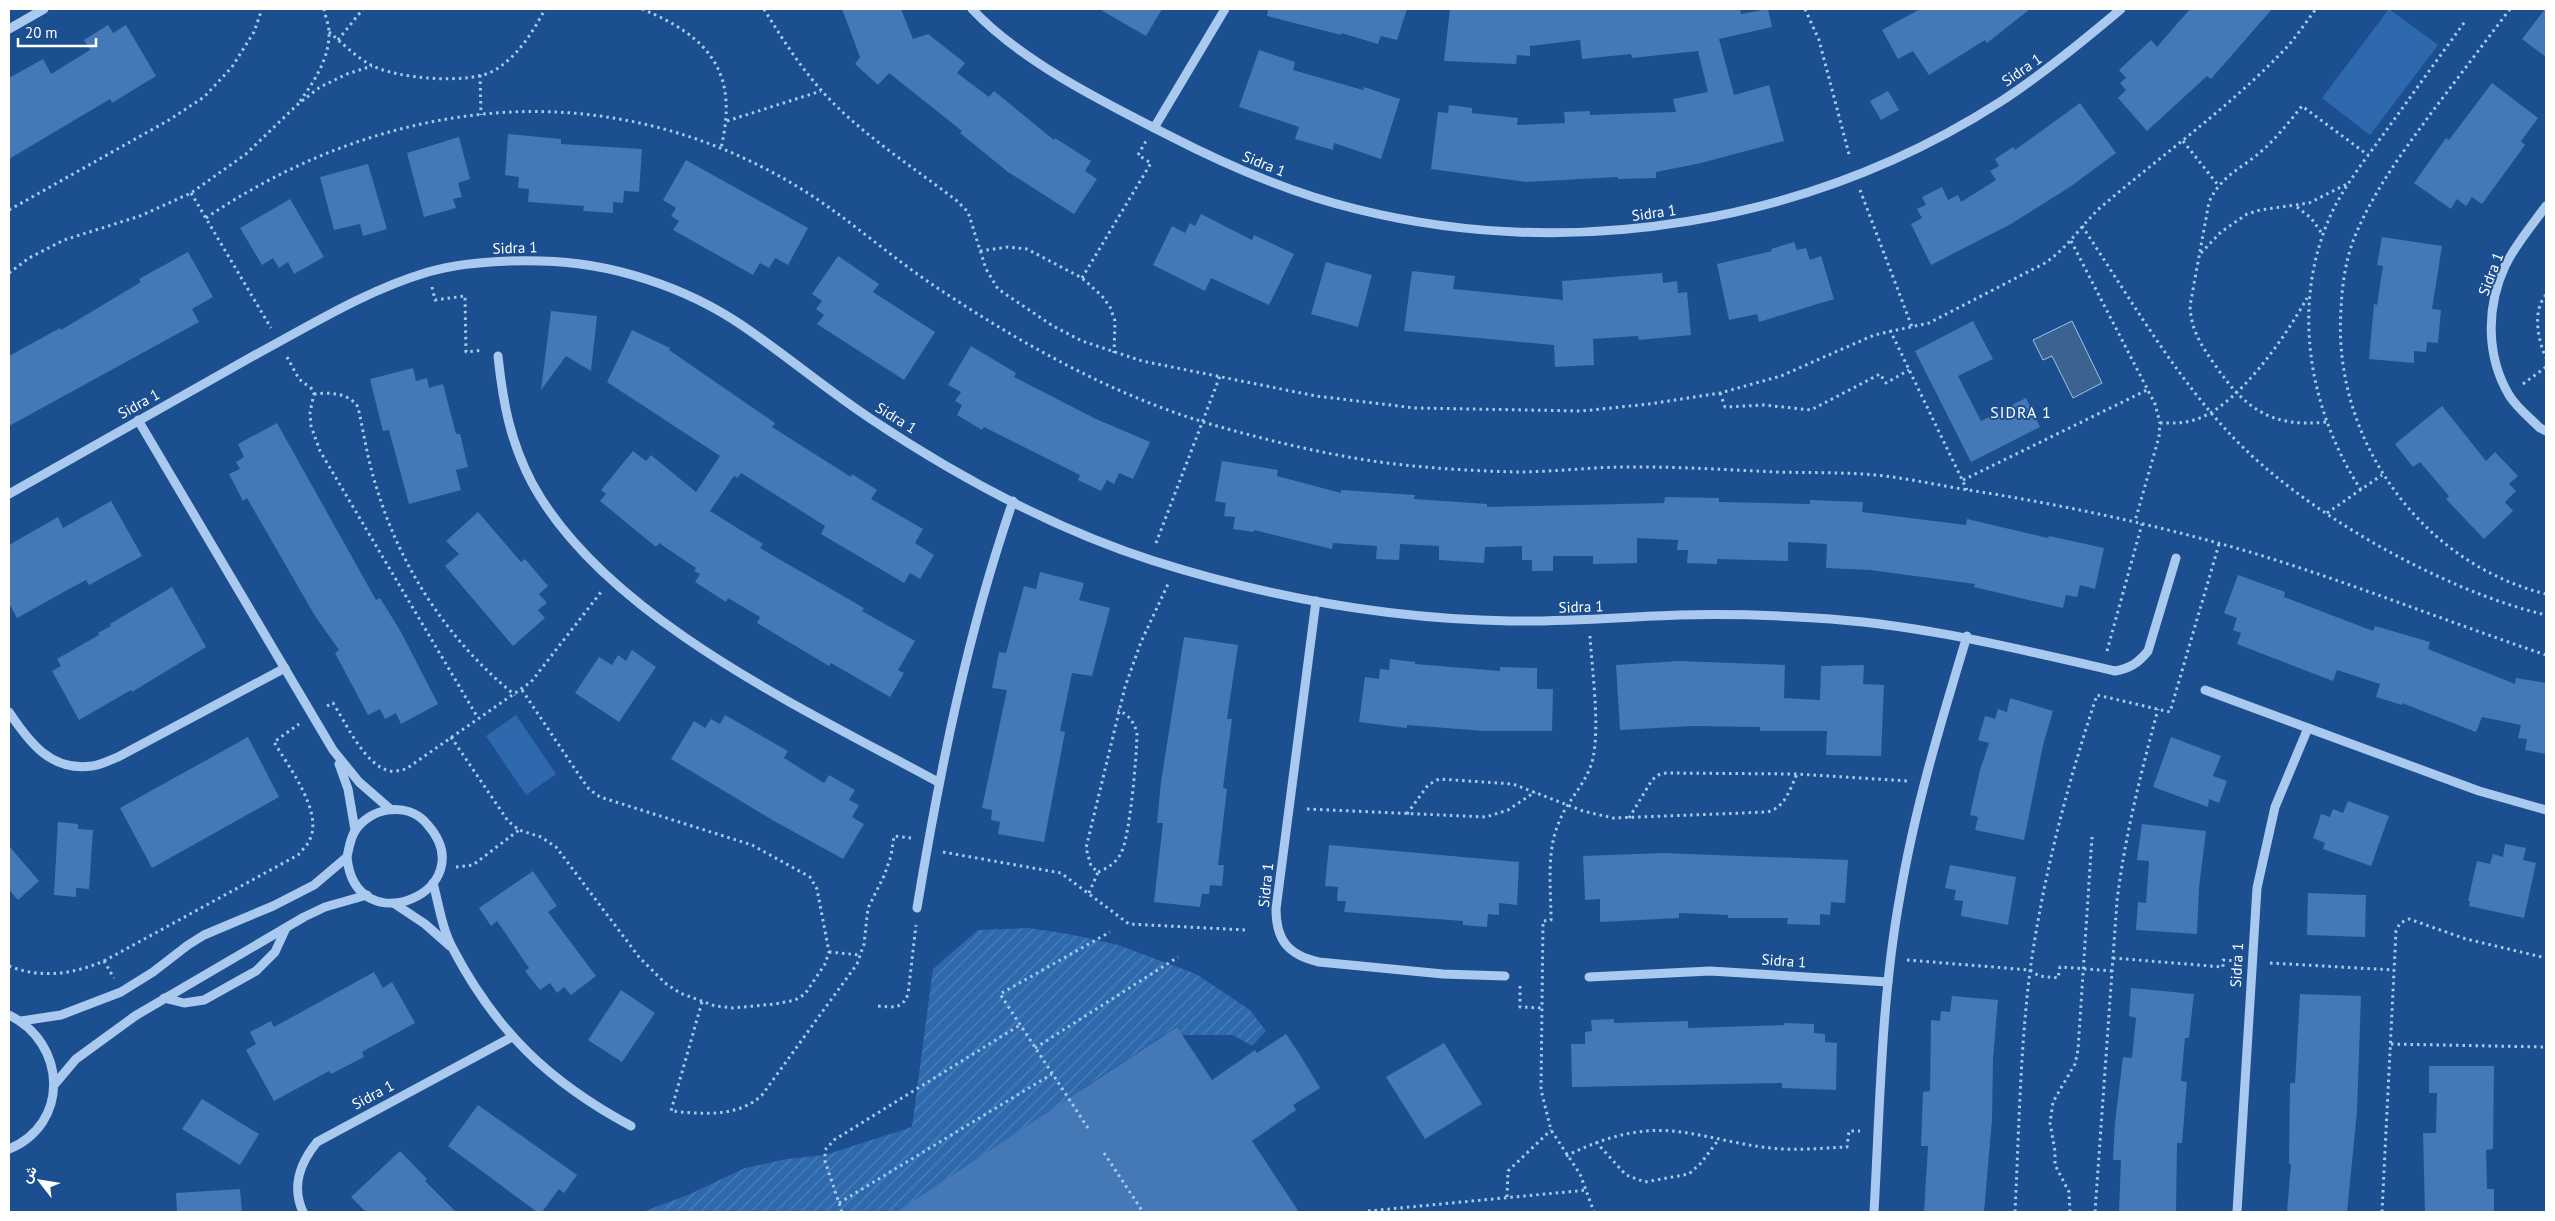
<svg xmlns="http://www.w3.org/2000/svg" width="2555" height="1221" viewBox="0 0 2555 1221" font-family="'PT Sans',Vazirmatn,sans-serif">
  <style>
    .garden { fill: url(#garden-furrows) }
    .pitch { fill: #2e69ad }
    .water { fill: #3c6290; stroke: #9cc4f0 }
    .building { fill: #4478b7 }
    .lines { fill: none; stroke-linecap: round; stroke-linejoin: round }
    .path { stroke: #a9c9ee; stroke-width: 3; stroke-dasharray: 2.5 4; stroke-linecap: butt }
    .minor { stroke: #a9c9ee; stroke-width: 9 }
    .labels { text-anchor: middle; stroke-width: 4; stroke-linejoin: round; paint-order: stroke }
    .street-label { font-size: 15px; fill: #fff; stroke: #1b4f8f }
    .neighbourhood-label { font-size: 16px; letter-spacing: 1px; fill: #fff; stroke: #1b4f8f }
  </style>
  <defs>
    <pattern id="garden-furrows" width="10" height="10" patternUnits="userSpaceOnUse" patternTransform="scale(1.25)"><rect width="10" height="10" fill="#2e69ad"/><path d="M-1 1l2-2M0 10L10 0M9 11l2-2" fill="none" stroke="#4d80b9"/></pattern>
  </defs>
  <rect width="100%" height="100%" fill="#1b4f8f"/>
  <polygon class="garden" points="1028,928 1069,934 1118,945 1196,974 1250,1010 1266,1031 1252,1046 1233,1035 1182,1035 1176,1027 1079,1091 1099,1121 1054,1109 896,1212 642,1212 688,1195 745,1168 787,1159 825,1155 912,1127 933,969 978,930"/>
  <g class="pitch">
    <polygon points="2389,9 2438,45 2370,135 2322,98"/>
    <polygon points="516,715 556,774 526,795 486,736"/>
  </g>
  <polygon class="water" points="2072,321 2102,383 2073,398 2052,356 2043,360 2033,340"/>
  <g class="building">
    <polygon points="842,9 901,9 913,39 928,34 965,63 957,73 989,97 994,91 1054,140 1055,138 1091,161 1085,171 1097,179 1074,214 1008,172 960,133 962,131 889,73 878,85 855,64 860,57"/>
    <polygon points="1099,9 1162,9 1146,36"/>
    <polygon points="1268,9 1407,9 1397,40 1381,36 1378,44 1341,33 1341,35 1267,16"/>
    <polygon points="1450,9 1740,9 1741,14 1768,9 1772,27 1719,39 1734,95 1769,85 1784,141 1701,163 1656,172 1656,178 1618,179 1618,177 1526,182 1431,169 1438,112 1448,113 1449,105 1472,108 1472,113 1518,118 1517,125 1565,123 1564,112 1590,111 1590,115 1676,112 1673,99 1708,92 1698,51 1632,58 1631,54 1582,59 1580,40 1530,46 1530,56 1517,55 1516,64 1444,61"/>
    <polygon points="1920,9 2030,9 1987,43 1985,40 1929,75 1913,51 1898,59 1882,30"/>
    <polygon points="2190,9 2272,9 2211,79 2207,76 2147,131 2118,98 2126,90 2120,83 2126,78 2119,70 2151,40 2157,47"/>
    <polygon points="2545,9 2546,9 2546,57 2522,39"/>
    <polygon points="108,25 113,33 126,25 156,76 112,103 110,99 9,159 9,78 43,59 51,74 90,50 84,40"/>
    <polygon points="1259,50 1295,62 1293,70 1363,90 1364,87 1400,99 1381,159 1334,143 1333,150 1295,139 1299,127 1239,107"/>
    <polygon points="2492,83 2538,118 2521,141 2525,145 2482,204 2472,197 2466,206 2457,199 2451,209 2414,183 2446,138 2449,140"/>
    <polygon points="1888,91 1899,110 1881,120 1870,101"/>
    <polygon points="2080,103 2116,153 2070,187 2011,224 1931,265 1911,224 1922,218 1917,209 1926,205 1922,197 1942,187 1948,200 1958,195 1961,202 1996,180 1990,171 1999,166 1995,159 2013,147 2015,150"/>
    <polygon points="508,134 561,139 561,144 642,149 639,192 624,191 623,203 613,202 613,213 583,211 584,206 528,202 529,189 518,188 519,177 505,175"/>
    <polygon points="459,137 470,179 458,183 462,197 453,199 456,208 424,217 407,153"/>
    <polygon points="686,160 808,228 788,265 775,258 769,268 760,263 753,275 673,230 679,221 671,216 676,208 663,200"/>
    <polygon points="368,164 387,229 363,236 360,224 334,230 320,177"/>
    <polygon points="290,199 324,257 294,274 288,262 279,268 273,258 262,265 240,228"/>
    <polygon points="1201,214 1252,240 1254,235 1294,254 1269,305 1211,278 1205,291 1153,265 1172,226 1185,233 1190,223 1195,226"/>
    <polygon points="2382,237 2442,246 2432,309 2441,310 2438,343 2427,342 2426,352 2414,351 2414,363 2369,359 2374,304 2377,305 2383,266 2377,265"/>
    <polygon points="1794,242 1797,250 1806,248 1810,260 1821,256 1834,299 1759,322 1757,314 1729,320 1717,264 1772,251 1771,249"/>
    <polygon points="188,252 213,297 192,309 199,322 9,426 9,356 60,328 61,330 141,282 139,279"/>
    <polygon points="838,256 879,284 873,292 935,332 904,380 817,324 824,315 816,309 822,301 812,294"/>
    <polygon points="1326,262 1372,275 1358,327 1311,314"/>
    <polygon points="1412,271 1455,276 1453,289 1563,300 1562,281 1662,273 1663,283 1677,281 1678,293 1687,292 1691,335 1639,340 1638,336 1593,339 1594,365 1555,367 1554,345 1404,331"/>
    <polygon points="551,311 597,316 591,371 566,356 541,390"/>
    <polygon points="1973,321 1993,359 1958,376 1981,421 2026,398 2040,427 1971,462 1915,351"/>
    <polygon points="632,330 670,348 669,350 775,423 772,427 851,477 852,474 877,490 871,499 923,529 915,543 934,555 920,579 910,573 904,583 821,534 825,526 741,473 738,478 734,476 710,511 763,544 760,548 864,608 862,611 915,641 898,670 904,673 890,697 831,663 829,666 757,623 760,617 728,598 726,602 695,582 700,574 694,571 696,568 659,543 656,547 600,501 606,494 601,490 633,451 646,461 651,455 696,492 720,456 607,382"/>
    <polygon points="971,346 1016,373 1014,377 1096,419 1150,442 1133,479 1119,473 1114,484 1107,480 1101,491 1078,480 1080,475 984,427 982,430 957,415 962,405 955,401 961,392 948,385"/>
    <polygon points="413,368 416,381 427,378 429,388 443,384 456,434 460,434 468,467 456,470 461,490 409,504 389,430 383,431 370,379"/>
    <polygon points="2442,406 2486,461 2495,452 2518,476 2509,484 2516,491 2505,502 2513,511 2484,539 2446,499 2449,496 2420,462 2413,467 2395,444"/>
    <polygon points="277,423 376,600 380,598 401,632 438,704 401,724 396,713 385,719 380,709 368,715 335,653 339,650 315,616 247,498 243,501 229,474 240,469 236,462 244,457 238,444"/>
    <polygon points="1222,461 1278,470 1277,476 1341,493 1341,490 1415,495 1414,499 1487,504 1487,507 1664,503 1665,497 1719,498 1719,502 1810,504 1810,500 1863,502 1862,512 1966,525 1967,519 2048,538 2049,536 2104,548 2095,589 2080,585 2077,597 2066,595 2063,608 1974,587 1975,584 1870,570 1826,568 1827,544 1788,542 1788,561 1717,559 1717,564 1687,563 1688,550 1677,550 1678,540 1637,538 1637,563 1593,564 1593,556 1553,556 1553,571 1532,571 1532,560 1522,560 1522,546 1485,547 1484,563 1439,560 1439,546 1400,544 1399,560 1376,559 1377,546 1333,543 1332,549 1254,530 1254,532 1233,529 1235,517 1224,516 1226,503 1215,501"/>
    <polygon points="111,501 142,556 89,585 86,580 69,589 17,618 9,603 9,545 58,517 63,528"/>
    <polygon points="478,512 521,562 525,559 548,586 539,594 547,603 538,610 545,618 513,646 445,566 459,554 446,541"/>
    <polygon points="1040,572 1084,583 1079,600 1110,608 1092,676 1072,673 1060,731 1065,732 1044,842 998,834 1000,822 991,820 992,810 982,808 1007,690 992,688 999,652 1006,653 1024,586 1036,589"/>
    <polygon points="2238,575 2285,592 2284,597 2373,631 2375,626 2430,642 2428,649 2515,684 2516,678 2546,683 2546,754 2525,750 2527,739 2518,738 2521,725 2482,717 2476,732 2402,703 2402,705 2376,697 2380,684 2337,670 2333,681 2237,644 2241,633 2233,630 2237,618 2224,613"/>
    <polygon points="172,587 206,647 132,692 131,690 79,720 52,671 61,666 57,659 99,635 98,633 111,626 110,624"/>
    <polygon points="1184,637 1238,645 1227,719 1232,719 1223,788 1227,789 1218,865 1224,865 1222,886 1210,885 1209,894 1202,894 1200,907 1154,902 1163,823 1157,823 1161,782"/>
    <polygon points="632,650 656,667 619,722 575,693 599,657 612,665 618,655 626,661"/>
    <polygon points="1390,659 1415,662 1415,664 1500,671 1500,667 1537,668 1537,689 1553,689 1552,731 1485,731 1407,725 1407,728 1359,722 1365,677 1379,679 1380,669 1389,670"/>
    <polygon points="1679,661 1785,665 1784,698 1820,700 1821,666 1864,665 1863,684 1884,685 1881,756 1826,755 1827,731 1760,731 1760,727 1693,726 1620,730 1616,665"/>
    <polygon points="2010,698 2053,711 2043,745 2024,840 1975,830 1978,817 1970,815 1980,770 1989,743 1978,740 1985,716 1995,719 1998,709 2007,712"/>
    <polygon points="725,715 788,751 784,758 824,783 829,775 855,790 849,800 859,805 852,817 864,824 843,859 774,821 671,759 694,721 705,728 711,719 720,724"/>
    <polygon points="248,737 279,797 152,868 120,808"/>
    <polygon points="2171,737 2221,756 2213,776 2227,781 2219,803 2209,799 2208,807 2153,787"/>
    <polygon points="2348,801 2389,816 2371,866 2323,849 2325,843 2313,838 2321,814 2330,817 2333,809 2343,813"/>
    <polygon points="58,822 78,824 78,829 93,830 89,889 76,888 76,897 54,895"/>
    <polygon points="2142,824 2206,831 2199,888 2197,934 2136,930 2138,902 2146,903 2149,861 2137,860"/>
    <polygon points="2505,844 2526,848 2523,860 2536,863 2524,918 2469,906 2470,901 2468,901 2477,861 2490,864 2493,854 2503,857"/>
    <polygon points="1329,845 1519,862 1517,905 1499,903 1499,915 1488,914 1487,927 1463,925 1463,921 1344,912 1346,901 1337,901 1338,887 1325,886"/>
    <polygon points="9,846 39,881 18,900 9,890"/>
    <polygon points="1663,853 1848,860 1845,903 1831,902 1830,915 1820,914 1820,925 1787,924 1788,918 1728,918 1728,915 1679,913 1679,918 1600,922 1600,899 1585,900 1583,856"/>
    <polygon points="1950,865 2016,877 2008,925 1961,916 1963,901 1954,900 1956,890 1945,888"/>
    <polygon points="533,871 557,906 548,912 596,976 571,995 564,987 557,993 550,983 540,990 525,971 529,968 497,921 491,926 479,908"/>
    <polygon points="2308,893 2366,895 2365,937 2307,935"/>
    <polygon points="374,972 383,988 392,982 415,1023 362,1052 364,1057 331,1074 329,1071 274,1101 246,1050 256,1044 250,1032 271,1021 274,1027"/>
    <polygon points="2131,988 2194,994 2189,1038 2185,1038 2181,1081 2187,1082 2182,1143 2177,1143 2176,1212 2119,1212 2121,1160 2113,1160 2115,1122 2123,1057 2132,1058 2136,1018 2129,1016"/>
    <polygon points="621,990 655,1013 622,1062 588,1040"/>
    <polygon points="2300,994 2361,996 2357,1111 2347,1212 2287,1212 2291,1164 2289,1164 2290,1083 2295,1083"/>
    <polygon points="1952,996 1998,1000 1993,1059 1992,1120 1984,1212 1924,1212 1928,1146 1921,1146 1923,1092 1930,1091 1931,1020 1940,1021 1941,1011 1950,1012"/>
    <polygon points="1614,1019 1614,1023 1688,1021 1688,1028 1784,1025 1784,1023 1814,1024 1814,1033 1825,1034 1825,1042 1837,1043 1836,1090 1782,1088 1782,1083 1572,1087 1571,1044 1585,1044 1585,1032 1592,1031 1591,1020"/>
    <polygon points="1177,1027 1212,1080 1255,1050 1257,1053 1286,1034 1300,1055 1320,1088 1293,1105 1296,1110 1252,1141 1299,1212 896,1212"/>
    <polygon points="1444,1043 1482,1104 1425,1139 1386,1077"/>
    <polygon points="2429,1066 2494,1066 2493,1149 2486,1150 2487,1189 2494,1189 2494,1212 2425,1212 2423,1133 2436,1133 2437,1093 2429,1093"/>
    <polygon points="202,1099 259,1134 240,1165 182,1129"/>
    <polygon points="478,1105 577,1175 564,1193 559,1189 542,1212 537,1212 448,1146"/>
    <polygon points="400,1151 427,1179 425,1181 456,1212 366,1212 351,1197"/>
    <polygon points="240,1189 242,1212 177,1212 176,1193"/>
  </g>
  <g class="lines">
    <g class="path">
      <path d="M642,9C710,37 739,73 721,148"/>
      <path d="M764,9C781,37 799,65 821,90C859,133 912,166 957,201L968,212L986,269L998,289L1053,326L1082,341L1142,361L1316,396L1415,408L1582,411L1649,404L1720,393L1781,376L1874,335L1929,323L2045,263C2068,248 2081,225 2101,207C2163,154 2230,107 2286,48C2297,36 2306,22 2316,9"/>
      <polyline points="1805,9 1819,40 1850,158"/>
      <path d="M2510,9C2485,42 2460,75 2435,108C2405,149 2375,188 2355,236C2346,258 2342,285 2341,309C2332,438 2420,563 2546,594"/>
      <path d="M329,32C342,43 356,57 371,65C396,79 471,85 495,70C518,56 533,32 545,9"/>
      <polyline points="338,40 363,9"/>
      <polyline points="480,75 481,115"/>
      <path d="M300,101C314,82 330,57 329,32C329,25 325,16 324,9"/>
      <polyline points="727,121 821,91"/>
      <polyline points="2183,141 2218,185"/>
      <polyline points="1860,190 1912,327"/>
      <polyline points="191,193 271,328"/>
      <polyline points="2297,207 2311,218 2323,235"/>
      <polyline points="9,210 169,120 204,97 232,67 254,32 262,9"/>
      <path d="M206,218C325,137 474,93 619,119C695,132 771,165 834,211C867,235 899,262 933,285C1018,342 1112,395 1210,424C1273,442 1339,458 1404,465C1441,469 1479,471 1516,472C1557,472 1599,466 1640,467C1686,467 1731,470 1777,472C1810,473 1843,472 1876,475C1905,478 1933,484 1962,489C2060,504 2158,525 2253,553C2352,583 2448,622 2546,655"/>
      <path d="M2082,226C2128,295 2173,373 2229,433C2301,511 2443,591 2546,615"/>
      <polyline points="2071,241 2155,404 2160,423 2159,437 2135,521"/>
      <polyline points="980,251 1008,247 1027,249 1082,278 1102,296 1110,307 1115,321 1114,353"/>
      <polyline points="2201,253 2221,232 2247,214 2260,210 2309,203 2347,184"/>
      <polyline points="9,273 29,258 64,240 140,216 191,193 246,154 297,105 320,87 347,74 372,66"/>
      <polyline points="1082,278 1151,163 1138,155 1146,141"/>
      <polyline points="432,287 435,300 465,296 466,352 483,350"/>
      <path d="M2546,295C2532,311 2538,340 2546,358"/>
      <polyline points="1890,330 1967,490"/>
      <polyline points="287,357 299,379 312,389 314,394 310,412 311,426 320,451 478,718"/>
      <polyline points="2523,384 2546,367"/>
      <polyline points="1720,393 1725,407 1764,405 1811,410 1880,374 1886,383 1909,370"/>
      <path d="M314,394C330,392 349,393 358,407C364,434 368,462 377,489C401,569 450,643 515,695"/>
      <path d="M2326,422C2272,428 2245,409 2215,365C2201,345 2191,330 2190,306L2209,202C2222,174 2242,169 2264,149C2278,136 2290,121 2302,106L2368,155"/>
      <path d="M2160,423C2171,423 2182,424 2194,420C2237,408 2286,336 2307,298"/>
      <polyline points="1963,480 2147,390"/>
      <path d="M2361,490C2307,407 2289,298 2335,206C2350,178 2370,153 2388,128C2414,92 2440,56 2466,20"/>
      <polyline points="2327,513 2382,475"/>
      <polyline points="1156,543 1220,376"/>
      <path d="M1590,636C1592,670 1600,726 1593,758C1588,782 1568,799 1559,822C1546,852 1551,888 1551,920L1543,921L1541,1090L1551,1130L1580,1174L1594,1212"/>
      <polyline points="2107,651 2142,524"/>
      <path d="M327,706L333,703C346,723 365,766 390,771C395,772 401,770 406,769L531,682L601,592"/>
      <polyline points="451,737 508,821 519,830 541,837 556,847 639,957 665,983 680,993 715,1006 733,1008 775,1004 795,1000 805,994 825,964 829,952 817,889 810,877 752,845 600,797 589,789 581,778 522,690"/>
      <polyline points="1307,809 1486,817 1508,810 1535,792"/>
      <path d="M1407,814L1428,785L1439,779L1513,784L1583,811L1613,818L1767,812C1785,808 1790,789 1797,774"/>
      <polyline points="1629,818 1652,780 1658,775 1666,773 1797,774 1908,781"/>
      <polyline points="943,852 1061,873 1129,924 1246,930"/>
      <polyline points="456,867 473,865 519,830"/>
      <path d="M1098,872C1108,868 1116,863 1121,853C1130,837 1137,754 1137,732C1133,721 1129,715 1118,710"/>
      <polyline points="1089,893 1098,872 1091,866 1086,848 1125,687 1141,642 1169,582"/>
      <polyline points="829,952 860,955"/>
      <polyline points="2113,958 2223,967 2223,960 2237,961"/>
      <polyline points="1907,960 2030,970 2039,976 2058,978 2060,967 2112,971"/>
      <path d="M104,961L298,855C302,850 308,845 310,839C323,811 288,766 274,742L299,724"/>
      <polyline points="2270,963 2394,970"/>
      <path d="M9,966C41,979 73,974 104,961L114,978"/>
      <polyline points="1520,986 1520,1007 1542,1008"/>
      <path d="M702,1002L671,1111C701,1114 738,1118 762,1095L857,964L864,944L868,908L884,876L891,856L894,836L911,838"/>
      <path d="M878,1006C893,1007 902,1010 908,994L916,925"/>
      <polyline points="2391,1044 2546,1047"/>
      <polyline points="1035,1048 1178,957"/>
      <polyline points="1088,1128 1000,994 1110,932"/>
      <polyline points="1596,1142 1626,1175 1645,1182 1689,1174 1701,1163 1719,1139"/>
      <polyline points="1104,1153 1143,1212"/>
      <path d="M1566,1156C1602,1138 1640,1126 1681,1132C1711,1136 1740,1145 1771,1148C1796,1151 1822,1148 1847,1147L1849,1131H1860"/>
      <polyline points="1507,1197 1508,1171 1551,1130"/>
      <polyline points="839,1203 1052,1074"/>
      <polyline points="1368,1211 1587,1190"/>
      <polyline points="842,1212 825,1161 825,1150 834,1140 1020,1025"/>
      <path d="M2015,1212C2019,1132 2020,1051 2030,971C2043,877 2067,785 2097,695L2170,712L2219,544"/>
      <polyline points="2070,1212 2069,1192 2055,1165 2055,1151 2050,1123 2053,1102 2075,1064 2078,1050 2092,837"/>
      <path d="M2095,1212L2117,901C2125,835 2141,773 2158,709"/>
      <polyline points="2382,1212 2396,931 2400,923 2409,919 2466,939 2546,958"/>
    </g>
    <g class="minor">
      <path d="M972,9C1022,62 1103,102 1168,135C1228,166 1290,193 1356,209C1574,263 1811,223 2000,102C2043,74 2082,42 2121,9"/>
      <polyline points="9,29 44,9"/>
      <polyline points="1154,128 1225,9"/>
      <path d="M2546,206C2532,225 2515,245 2505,266C2486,307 2486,356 2509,395C2516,407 2529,417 2540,428L2546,431"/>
      <path d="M498,356C503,403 510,441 532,483C605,618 808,711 938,782"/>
      <polyline points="138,420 333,750 359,782 390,809"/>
      <path d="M9,494C91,447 173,401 255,355C311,325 367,290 428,272C464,262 504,260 541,261C610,262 686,287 743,326C787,356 827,390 871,419C958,477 1054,529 1154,561C1268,597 1389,619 1510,621C1566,622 1622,617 1679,615C1724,614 1770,615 1815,618C1919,624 2014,648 2115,671C2131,668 2138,663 2148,651L2176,558"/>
      <path d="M1316,601L1276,909C1276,940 1288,955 1319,962L1443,974L1505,976"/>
      <polyline points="2205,690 2479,791 2546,810"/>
      <path d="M9,712C29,742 51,772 92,766C101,765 110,760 118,757L285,668"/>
      <polyline points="339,764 348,789 355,830"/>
      <path d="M433,883C439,905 442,929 453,949C496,1031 549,1082 631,1126"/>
      <polyline points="395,904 425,924 450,946"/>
      <path d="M917,908C940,770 967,634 1013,501"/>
      <polyline points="1589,977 1710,971 1888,982"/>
      <polyline points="164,998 184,1003 204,1000 256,971 275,952 286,928"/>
      <path d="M9,1015C67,1043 70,1124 9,1149"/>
      <path d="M21,1021L61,1015L121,992L153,972L188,945L204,935L273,906L314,885L347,857C349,848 350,839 355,831C370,807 408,801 427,824C486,890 355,946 347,857"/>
      <polyline points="54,1085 76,1059 135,1016 304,917 325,907 367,895"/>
      <path d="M303,1212C291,1186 300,1163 317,1142L512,1037"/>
      <path d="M1874,1212C1880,1107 1881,1000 1900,896C1915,807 1941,722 1967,636"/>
      <polyline points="2237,1212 2257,888 2275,807 2308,728"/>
    </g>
  </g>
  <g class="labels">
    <g class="street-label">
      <text transform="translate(2022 70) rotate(-35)" y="5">Sidra 1</text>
      <text transform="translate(1264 164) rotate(22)" y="5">Sidra 1</text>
      <text transform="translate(1654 213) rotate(-8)" y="5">Sidra 1</text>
      <text transform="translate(515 248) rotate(-2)" y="5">Sidra 1</text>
      <text transform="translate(2491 274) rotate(-69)" y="5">Sidra 1</text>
      <text transform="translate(139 404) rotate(-29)" y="5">Sidra 1</text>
      <text transform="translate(896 418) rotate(32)" y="5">Sidra 1</text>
      <text transform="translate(1581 607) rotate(-2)" y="5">Sidra 1</text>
      <text transform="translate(1266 885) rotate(-84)" y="5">Sidra 1</text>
      <text transform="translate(1784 961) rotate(4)" y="5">Sidra 1</text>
      <text transform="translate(2237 965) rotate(-87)" y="5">Sidra 1</text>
      <text transform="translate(373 1095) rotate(-28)" y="5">Sidra 1</text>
    </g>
    <g class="neighbourhood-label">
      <text x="2021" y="418">SIDRA 1</text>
    </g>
  </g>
  <rect width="2555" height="1221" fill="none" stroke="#ffffff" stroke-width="20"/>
  <g transform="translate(40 1181) rotate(301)" stroke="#1b4f8f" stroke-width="4" paint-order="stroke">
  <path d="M0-4L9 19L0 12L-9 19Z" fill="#ffffff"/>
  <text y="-8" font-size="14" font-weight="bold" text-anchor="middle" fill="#ffffff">ش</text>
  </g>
  <path d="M18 38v8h78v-8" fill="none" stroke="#ffffff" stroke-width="2.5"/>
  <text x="25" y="38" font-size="15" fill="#ffffff" stroke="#1b4f8f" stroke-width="4" paint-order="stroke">20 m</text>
</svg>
